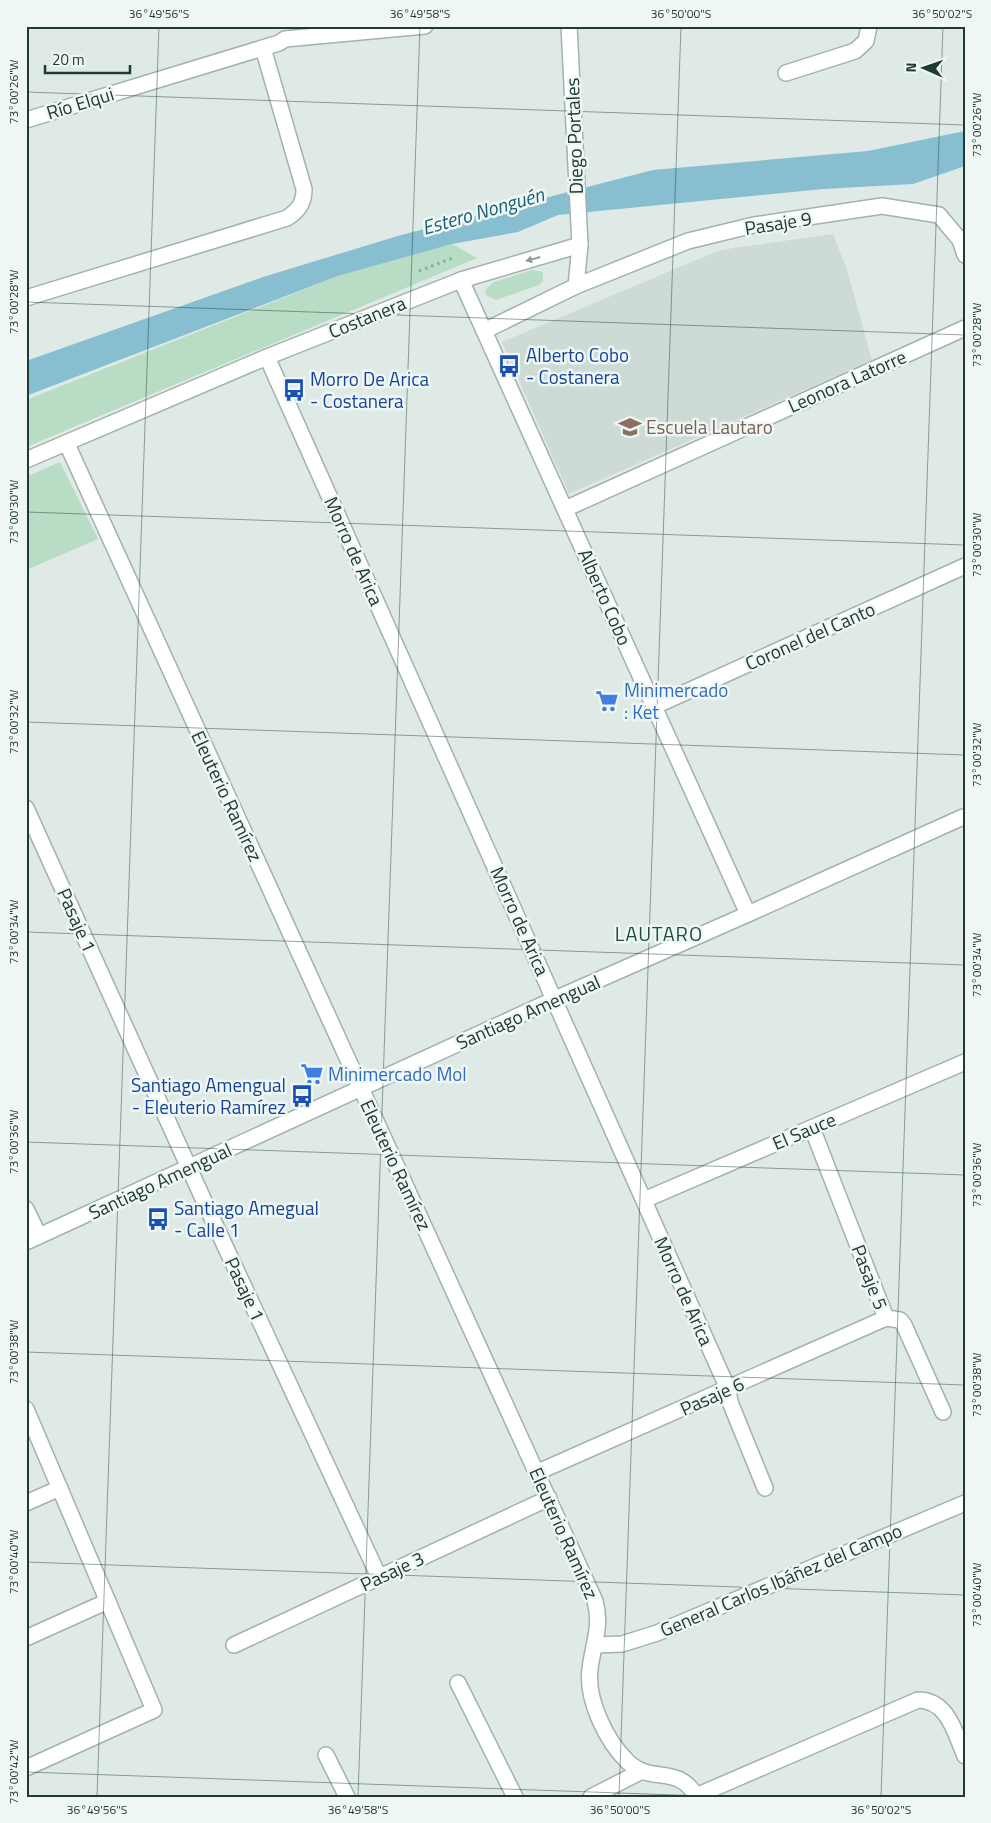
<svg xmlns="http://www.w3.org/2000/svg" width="991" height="1823" viewBox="0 0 991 1823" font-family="'Titillium Web',sans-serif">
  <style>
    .built { fill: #cddad5 }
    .green { fill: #b8dcc4 }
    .water { fill: #87bfd0 }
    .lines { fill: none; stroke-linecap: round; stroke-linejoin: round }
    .service-casing { stroke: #a2b2ad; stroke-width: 18 }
    .minor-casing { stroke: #a2b2ad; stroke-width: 18 }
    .tertiary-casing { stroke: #a2b2ad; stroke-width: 18 }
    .path { stroke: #80aea3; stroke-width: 3; stroke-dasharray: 2.5 4; stroke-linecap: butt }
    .service { stroke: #fff; stroke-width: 15 }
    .minor { stroke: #fff; stroke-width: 15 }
    .tertiary { stroke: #fff; stroke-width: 15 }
    .oneway { fill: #909c9a }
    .ticks { fill: none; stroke: #203a35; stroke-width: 1; stroke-opacity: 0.45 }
    .labels { text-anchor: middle; stroke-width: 5; stroke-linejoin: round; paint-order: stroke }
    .street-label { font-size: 19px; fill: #203a35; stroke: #eff7f4 }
    .transit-label { font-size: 19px; fill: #164399; stroke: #eff7f4; text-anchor: start }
    .education-label { font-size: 19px; fill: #785e54; stroke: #eff7f4; text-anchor: start }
    .shop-label { font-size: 19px; fill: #366cbe; stroke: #eff7f4; text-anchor: start }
    .water-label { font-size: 20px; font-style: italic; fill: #1b5f75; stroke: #eff7f4 }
    .neighbourhood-label { font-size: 20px; letter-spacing: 1px; fill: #1d4c44; stroke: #eff7f4 }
    .neatline { fill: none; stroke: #203a35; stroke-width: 2 }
    .ticks-label { font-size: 12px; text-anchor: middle; fill: #203a35 }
  </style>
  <rect width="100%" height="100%" fill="#dfeae6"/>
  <polygon class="built" points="833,234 847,270 872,360 569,494 502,342 720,250"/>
  <g class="green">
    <polygon points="452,244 477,258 26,447 26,400 338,276"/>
    <polygon points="532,270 543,272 543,281 539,285 496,300 486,295 485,290 494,282"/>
    <polygon points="60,462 98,539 26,570 26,477"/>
  </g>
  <polygon class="water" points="965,131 965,166 913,184 824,189 558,215 518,232 452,244 338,276 26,396 26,361 263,277 401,235 653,170 868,151"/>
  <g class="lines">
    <defs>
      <polyline id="service" points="786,73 855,51 866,41 869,26"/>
      <g id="minor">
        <polyline points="26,120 279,43 285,39 425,26"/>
        <polyline points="576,286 688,241 754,225 882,206 939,215 960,240 965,255"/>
        <path d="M26,298L287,218C299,210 304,203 304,189L263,48"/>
        <polyline points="267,357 728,1389 730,1402 765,1488"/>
        <path d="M67,444L595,1601C602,1626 593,1644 590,1669C586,1699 606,1741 628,1762C652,1785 677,1763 697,1797"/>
        <polyline points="565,509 965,328"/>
        <polyline points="655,706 965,566"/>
        <polyline points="26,808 205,1203 379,1577"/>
        <polyline points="748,914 963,817"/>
        <polyline points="812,1128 886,1318"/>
        <polyline points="644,1200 965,1062"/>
        <polyline points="26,1209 39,1236"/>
        <polyline points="26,1409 154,1710 26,1768"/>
        <polyline points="538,1472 886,1318 900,1320 904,1325 943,1412"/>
        <polyline points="26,1503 60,1488"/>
        <polyline points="26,1638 108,1601"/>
        <polyline points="234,1645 549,1498"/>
        <polyline points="595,1645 622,1644 657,1633 965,1503"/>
        <polyline points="458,1683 515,1797"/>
        <polyline points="326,1755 347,1797"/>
        <path d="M696,1796L918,1700C948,1700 955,1733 965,1756"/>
        <polyline points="591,1797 642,1771"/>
      </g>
      <g id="tertiary">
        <polyline points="484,331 576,286 580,245 569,26"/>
        <polyline points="26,460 267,357 461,280 580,245"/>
        <polyline points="26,1242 555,999 748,914 461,280"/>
      </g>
    </defs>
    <use href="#service" class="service-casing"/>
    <use href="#minor" class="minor-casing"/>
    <use href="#tertiary" class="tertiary-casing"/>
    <polyline class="path" points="419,271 455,257"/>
    <use href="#service" class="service"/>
    <use href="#minor" class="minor"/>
    <use href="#tertiary" class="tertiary"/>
  </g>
  <defs><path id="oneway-solid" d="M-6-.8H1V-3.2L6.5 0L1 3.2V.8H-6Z" transform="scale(1.25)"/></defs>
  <use class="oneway" href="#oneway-solid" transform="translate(533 259) rotate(164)"/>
  <path class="ticks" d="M26,92L965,125M26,302L965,335M26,512L965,545M26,722L965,755M26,932L965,965M26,1142L965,1175M26,1352L965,1385M26,1562L965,1595M26,1772L732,1797M97,1797L159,26M358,1797L420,26M619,1797L681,26M881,1797L943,26"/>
  <defs>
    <symbol id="bus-bare" viewBox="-9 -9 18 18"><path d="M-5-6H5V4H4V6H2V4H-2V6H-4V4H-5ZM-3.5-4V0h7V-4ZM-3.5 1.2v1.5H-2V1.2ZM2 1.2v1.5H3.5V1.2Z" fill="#1a4fb4" stroke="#eff7f4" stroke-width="2.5" paint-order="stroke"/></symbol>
    <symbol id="school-bare" viewBox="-9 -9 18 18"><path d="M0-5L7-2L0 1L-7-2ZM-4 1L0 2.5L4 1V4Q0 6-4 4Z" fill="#8d6e63" stroke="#eff7f4" stroke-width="2.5" paint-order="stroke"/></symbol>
    <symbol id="supermarket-bare" viewBox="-9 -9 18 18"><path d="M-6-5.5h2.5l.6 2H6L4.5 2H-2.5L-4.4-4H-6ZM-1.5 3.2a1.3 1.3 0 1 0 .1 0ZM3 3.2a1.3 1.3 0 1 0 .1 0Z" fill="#3f7fe0" stroke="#eff7f4" stroke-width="2.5" paint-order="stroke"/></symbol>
  </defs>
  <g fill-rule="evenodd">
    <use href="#bus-bare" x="493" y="350" width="32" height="32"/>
    <use href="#bus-bare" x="278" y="374" width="32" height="32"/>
    <use href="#school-bare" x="614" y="411" width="32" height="32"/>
    <use href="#supermarket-bare" x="591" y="685" width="32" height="32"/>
    <use href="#supermarket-bare" x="296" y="1058" width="32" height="32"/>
    <use href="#bus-bare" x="286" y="1080" width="32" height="32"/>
    <use href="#bus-bare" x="142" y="1203" width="32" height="32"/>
  </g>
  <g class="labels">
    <g class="street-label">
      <text transform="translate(80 103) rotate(-17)" y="7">Río Elqui</text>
      <text transform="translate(574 136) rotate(-92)" y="7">Diego Portales</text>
      <text transform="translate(778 223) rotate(-9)" y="7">Pasaje 9</text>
      <text transform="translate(367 317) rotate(-22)" y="7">Costanera</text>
      <text transform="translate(847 381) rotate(-24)" y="7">Leonora Latorre</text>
      <text transform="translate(354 551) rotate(66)" y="7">Morro de Arica</text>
      <text transform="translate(605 597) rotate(66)" y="7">Alberto Cobo</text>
      <text transform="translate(810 636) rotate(-24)" y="7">Coronel del Canto</text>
      <text transform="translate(227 796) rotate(65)" y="7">Eleuterio Ramírez</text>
      <text transform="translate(77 920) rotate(66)" y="7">Pasaje 1</text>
      <text transform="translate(520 921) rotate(66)" y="7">Morro de Arica</text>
      <text transform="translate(528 1012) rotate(-24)" y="7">Santiago Amengual</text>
      <text transform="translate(804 1131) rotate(-23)" y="7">El Sauce</text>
      <text transform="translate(396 1165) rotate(65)" y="7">Eleuterio Ramírez</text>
      <text transform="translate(160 1181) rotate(-25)" y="7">Santiago Amengual</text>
      <text transform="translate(870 1277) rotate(69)" y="7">Pasaje 5</text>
      <text transform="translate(245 1289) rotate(65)" y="7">Pasaje 1</text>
      <text transform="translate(684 1291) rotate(66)" y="7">Morro de Arica</text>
      <text transform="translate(712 1396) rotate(-24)" y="7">Pasaje 6</text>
      <text transform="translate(564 1533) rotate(66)" y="7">Eleuterio Ramírez</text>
      <text transform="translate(392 1571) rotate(-25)" y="7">Pasaje 3</text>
      <text transform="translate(781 1580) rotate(-23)" y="7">General Carlos Ibáñez del Campo</text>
    </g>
    <g class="transit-label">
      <text x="526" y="362">Alberto Cobo<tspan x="526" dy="22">- Costanera</tspan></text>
      <text x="310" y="386">Morro De Arica<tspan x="310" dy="22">- Costanera</tspan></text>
      <text x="286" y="1092" text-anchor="end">Santiago Amengual<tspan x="286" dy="22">- Eleuterio Ramírez</tspan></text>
      <text x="174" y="1215">Santiago Amegual<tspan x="174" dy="22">- Calle 1</tspan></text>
    </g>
    <g class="education-label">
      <text x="646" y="434">Escuela Lautaro</text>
    </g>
    <g class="shop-label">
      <text x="624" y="697">Minimercado<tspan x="624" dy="22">: Ket</tspan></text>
      <text x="328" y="1081">Minimercado Mol</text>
    </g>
    <g class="water-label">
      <text transform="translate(483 211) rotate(-16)" y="7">Estero Nonguén</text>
    </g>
    <g class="neighbourhood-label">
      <text x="659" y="941">LAUTARO</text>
    </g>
  </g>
  <rect width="991" height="1823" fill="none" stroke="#eff7f4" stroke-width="55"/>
  <g transform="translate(924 68) rotate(272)" stroke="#eff7f4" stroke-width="4" paint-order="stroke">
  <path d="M0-4L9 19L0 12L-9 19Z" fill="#203a35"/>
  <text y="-8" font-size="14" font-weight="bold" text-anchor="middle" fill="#203a35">N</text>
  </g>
  <path d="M45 65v8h85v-8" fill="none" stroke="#203a35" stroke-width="2.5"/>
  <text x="52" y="65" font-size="15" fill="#203a35" stroke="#eff7f4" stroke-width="4" paint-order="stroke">20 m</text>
  <rect x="28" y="28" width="936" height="1768" class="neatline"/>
  <g class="ticks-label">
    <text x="159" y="18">36°49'56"S</text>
    <text x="420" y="18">36°49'58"S</text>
    <text x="681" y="18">36°50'00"S</text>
    <text x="942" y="18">36°50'02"S</text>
    <text transform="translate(14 92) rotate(-90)" y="4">73°00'26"W</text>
    <text transform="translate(977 125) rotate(-90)" y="4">73°00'26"W</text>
    <text transform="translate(14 302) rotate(-90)" y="4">73°00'28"W</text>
    <text transform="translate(977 335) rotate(-90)" y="4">73°00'28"W</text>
    <text transform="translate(14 512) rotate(-90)" y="4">73°00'30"W</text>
    <text transform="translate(977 545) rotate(-90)" y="4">73°00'30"W</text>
    <text transform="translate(14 722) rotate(-90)" y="4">73°00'32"W</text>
    <text transform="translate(977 755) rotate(-90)" y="4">73°00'32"W</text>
    <text transform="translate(14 932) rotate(-90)" y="4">73°00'34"W</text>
    <text transform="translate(977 965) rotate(-90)" y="4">73°00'34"W</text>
    <text transform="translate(14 1142) rotate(-90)" y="4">73°00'36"W</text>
    <text transform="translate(977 1175) rotate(-90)" y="4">73°00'36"W</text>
    <text transform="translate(14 1352) rotate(-90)" y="4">73°00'38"W</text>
    <text transform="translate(977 1385) rotate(-90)" y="4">73°00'38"W</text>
    <text transform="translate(14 1562) rotate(-90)" y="4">73°00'40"W</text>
    <text transform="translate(977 1595) rotate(-90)" y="4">73°00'40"W</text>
    <text transform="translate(14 1772) rotate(-90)" y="4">73°00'42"W</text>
    <text x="97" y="1814">36°49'56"S</text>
    <text x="358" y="1814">36°49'58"S</text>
    <text x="620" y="1814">36°50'00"S</text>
    <text x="881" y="1814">36°50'02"S</text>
  </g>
</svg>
